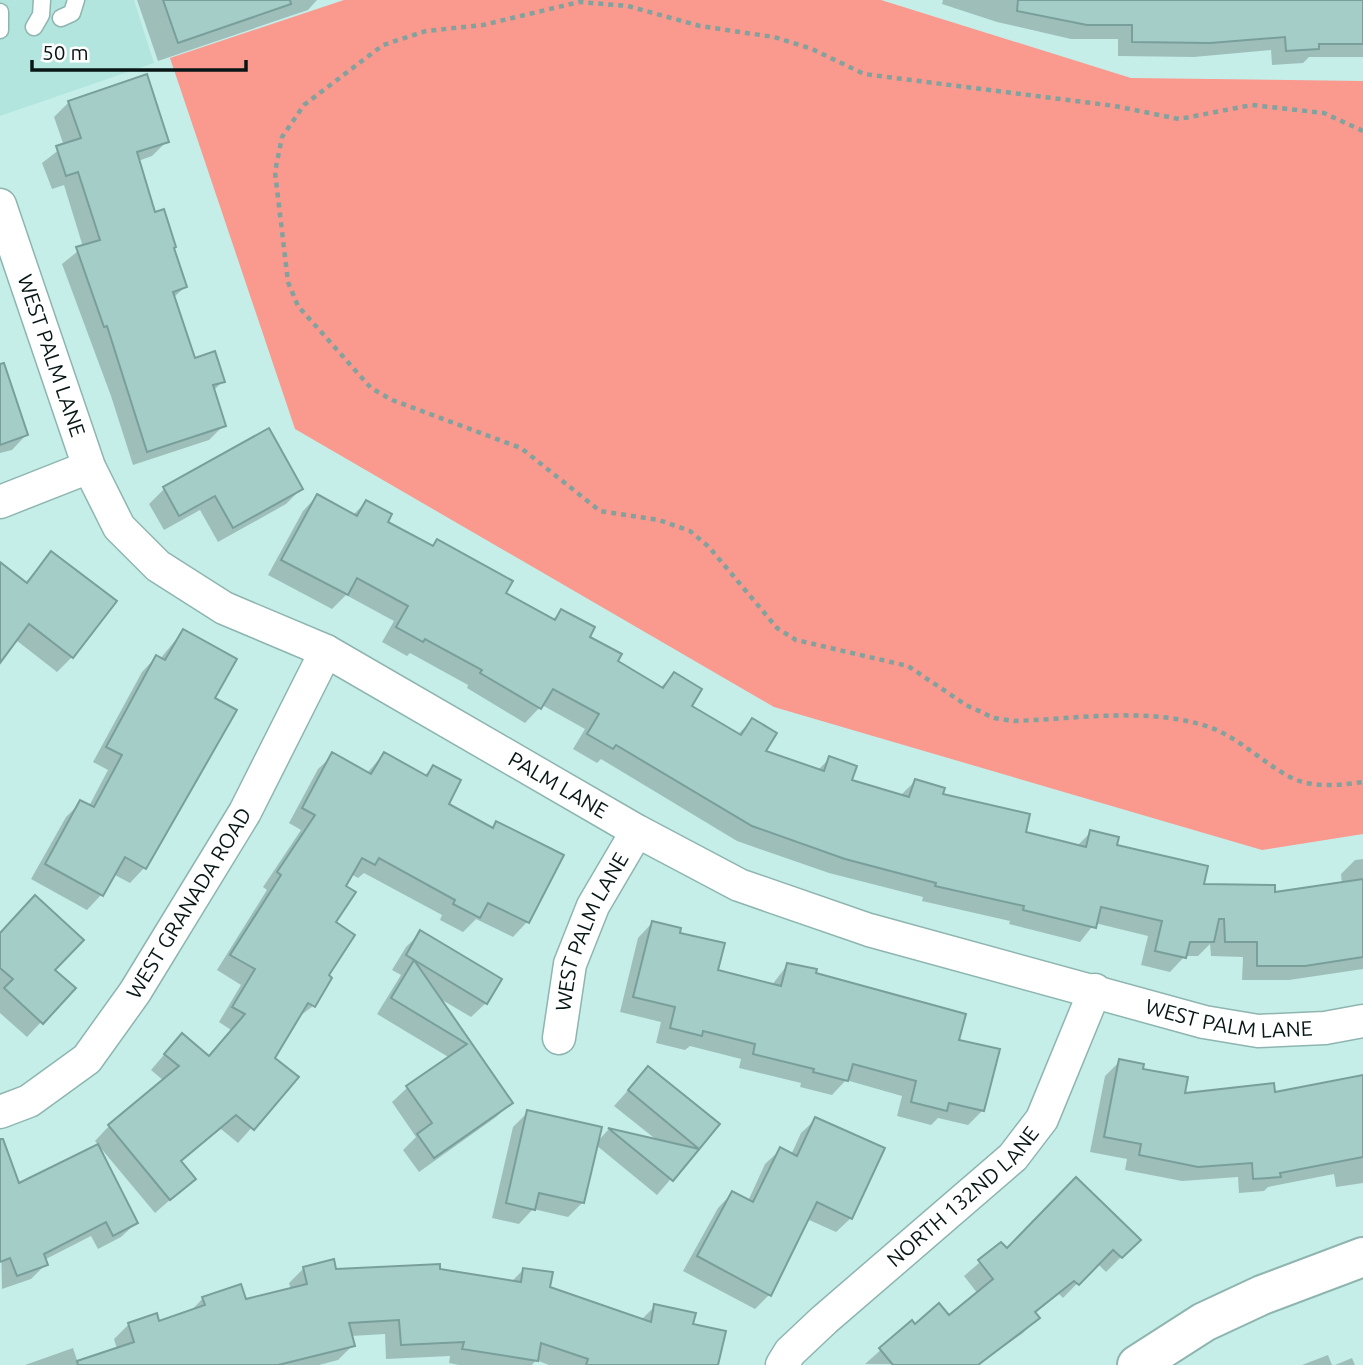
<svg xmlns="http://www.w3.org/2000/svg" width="1363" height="1365" viewBox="0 0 1363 1365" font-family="Ubuntu,sans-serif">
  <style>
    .built { fill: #b3e5df }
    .green { fill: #fa998e }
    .shadow { fill: #0003 }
    .building { fill: #a5cdc8; stroke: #799f9b; stroke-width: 2 }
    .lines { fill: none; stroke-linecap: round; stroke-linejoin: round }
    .lane-casing { stroke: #8eb5b0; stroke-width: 19 }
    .street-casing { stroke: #8eb5b0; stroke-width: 35 }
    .secondary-casing { stroke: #8eb5b0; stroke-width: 42 }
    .path { stroke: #83a29e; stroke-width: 4.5; stroke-dasharray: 5 5; stroke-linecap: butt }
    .lane { stroke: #fff; stroke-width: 16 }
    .street { stroke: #fff; stroke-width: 32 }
    .secondary { stroke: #fff; stroke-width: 38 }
    .labels { text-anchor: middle; stroke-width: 7; stroke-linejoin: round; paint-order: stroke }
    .street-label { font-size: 21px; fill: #081716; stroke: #fff }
  </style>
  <rect width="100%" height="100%" fill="#c6eee9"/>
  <polygon class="built" points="0,0 134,0 154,63 0,116"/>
  <polygon class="green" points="344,0 881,0 1131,78 1363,81 1363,834 1262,850 774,707 295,429 170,58"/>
  <g class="shadow">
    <polygon points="137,0 317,0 308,10 158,61"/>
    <polygon points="943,0 1363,0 1363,57 1309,57 1303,63 1272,65 1271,50 1194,57 1118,56 1118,39 1071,39 997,22 942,4"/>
    <polygon points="69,102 167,141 152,156 138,161 154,214 172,249 185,287 173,298 194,360 223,381 213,391 224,425 209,440 133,465 111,396 62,264 83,247 64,185 52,189 42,163 64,146 54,117"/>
    <polygon points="0,365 26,435 12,450 0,453"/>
    <polygon points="269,431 301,489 286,504 218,542 200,510 164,530 149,504 164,489"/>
    <polygon points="317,496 353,515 366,502 385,523 431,547 437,541 504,594 552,620 562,611 616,661 660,688 674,674 689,706 737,735 752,720 763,752 817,771 830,758 850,781 900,796 915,781 1024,833 1077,846 1091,832 1202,886 1273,894 1342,884 1341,874 1355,860 1363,859 1363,969 1289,980 1242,980 1243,957 1211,956 1210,944 1198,956 1185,956 1170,972 1141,965 1148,936 1095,923 1080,942 1009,924 1010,921 922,901 923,897 829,873 737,841 601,759 597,763 573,749 585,729 542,705 525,723 467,688 468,685 410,653 407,656 382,642 394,621 346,595 332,609 268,575 303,511"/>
    <polygon points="51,553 72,657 57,672 16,640 0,660 0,564 25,583"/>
    <polygon points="183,631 212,699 144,868 130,883 113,874 101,895 87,910 31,879 66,817 81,802 89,806 108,770 93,762 142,672 156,657 160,659"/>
    <polygon points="384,754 424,776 433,767 446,804 491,829 496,824 561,856 527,922 513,937 476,919 463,932 440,920 442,915 364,873 358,878 351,874 334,923 326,976 330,978 313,1006 296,1019 273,1058 296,1078 238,1143 221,1129 180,1162 194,1179 155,1213 99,1146 136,1223 121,1237 98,1249 91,1236 44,1260 46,1264 31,1279 2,1289 0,1182 18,1186 98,1145 95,1141 109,1126 164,1081 151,1070 168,1050 207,1057 231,1030 219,1022 241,985 217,970 267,890 263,887 301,830 289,823 318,769 333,755 367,773"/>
    <polygon points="652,923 678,934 716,971 772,985 788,964 957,1041 983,1110 968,1125 938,1118 931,1125 897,1116 902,1096 846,1080 832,1095 800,1087 801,1083 739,1068 741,1059 690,1046 685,1050 656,1043 661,1022 620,1012 638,938"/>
    <polygon points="420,933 486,1003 471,1017 437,997 511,1103 496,1117 419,1172 403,1150 416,1137 392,1102 407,1088 450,1058 377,1014 401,975 392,970 406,947"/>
    <polygon points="0,934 53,970 73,988 27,1037 0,1013"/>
    <polygon points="1120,1061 1182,1095 1273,1095 1363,1076 1363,1183 1336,1187 1334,1174 1268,1187 1264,1191 1239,1193 1238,1177 1182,1181 1125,1170 1127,1159 1090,1152 1105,1076"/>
    <polygon points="648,1068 718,1124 657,1195 596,1145 583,1202 568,1217 533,1209 519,1224 492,1218 513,1127 528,1112 597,1142 608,1130 658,1141 614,1106"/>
    <polygon points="816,1119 851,1218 836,1232 807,1219 770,1294 755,1309 683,1271 718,1208 732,1193 748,1201 765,1164 780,1150 791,1155 801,1133"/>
    <polygon points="1138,1240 1106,1272 1097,1263 1063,1298 1059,1294 1034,1314 1037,1318 1023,1333 978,1365 865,1364 912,1322 915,1326 949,1317 978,1294 964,1276 1001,1244 1006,1251"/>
    <polygon points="304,1268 439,1270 511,1282 524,1269 548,1288 641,1320 655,1306 691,1326 717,1365 549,1365 536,1360 532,1365 459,1365 449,1363 450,1356 386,1359 385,1334 351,1336 353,1345 338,1360 319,1365 25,1365 73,1348 78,1363 117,1349 114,1339 129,1324 158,1323 190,1312 203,1298 245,1302 291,1290 289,1283"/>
    <polygon points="1328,1355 1332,1365 1302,1365"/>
    <polygon points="1352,1358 1355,1365 1335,1365"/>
  </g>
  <g class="building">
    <polygon points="163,0 290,0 291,4 178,43"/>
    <polygon points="1018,0 1363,0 1363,44 1319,44 1319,49 1286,51 1285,37 1210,43 1132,42 1132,25 1087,25 1017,11"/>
    <polygon points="147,74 169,142 137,152 155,212 164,209 176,247 174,248 187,287 173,292 195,358 215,351 225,382 213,385 226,426 147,452 107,326 104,327 76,247 100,240 78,172 66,176 56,146 81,138 68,101"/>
    <polygon points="4,363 28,435 0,445 0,364"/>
    <polygon points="269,428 303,489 233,528 215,496 179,516 163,487"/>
    <polygon points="317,494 357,516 366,500 392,514 388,522 433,546 437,539 513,581 506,593 555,620 561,609 595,627 590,637 622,654 618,661 663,688 674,672 702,689 692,706 741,735 752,718 777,733 766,751 824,771 829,756 857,766 852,780 909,797 915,779 945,788 943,794 1030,814 1026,832 1086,847 1090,830 1119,837 1117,845 1208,866 1204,884 1275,885 1275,892 1363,879 1363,957 1305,966 1257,966 1257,942 1225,942 1224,919 1219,919 1214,942 1190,942 1186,958 1155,951 1162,921 1101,907 1096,928 1023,910 1024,906 935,886 936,883 845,859 752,826 616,745 613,749 587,734 599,714 553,689 541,709 480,673 482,670 425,639 423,642 396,627 408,606 357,578 348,595 281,560"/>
    <polygon points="51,551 117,601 73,658 29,624 0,663 0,562 27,583"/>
    <polygon points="183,629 237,659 215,698 237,710 146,869 125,857 103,896 45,864 80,800 94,807 122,755 106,747 156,655 165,660"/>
    <polygon points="332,752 371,774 384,752 427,776 433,765 461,780 449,804 493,828 496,821 564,855 529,923 488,903 480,918 453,904 455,900 379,858 375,865 362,858 346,886 356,892 336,922 355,935 329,975 332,978 315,1007 308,1003 275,1058 299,1077 254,1130 236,1115 181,1161 196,1179 170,1200 108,1125 179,1066 164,1054 182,1033 209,1056 245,1014 232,1007 255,969 230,955 281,875 277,872 315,815 302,808"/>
    <polygon points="35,895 84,940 55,970 76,988 43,1024 4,988 13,979 0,968 0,933"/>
    <polygon points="652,921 681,928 680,933 725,943 718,970 781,986 787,963 817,969 816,973 966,1014 959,1040 1000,1049 984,1111 949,1103 947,1111 911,1102 916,1081 853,1064 848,1081 813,1072 814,1069 753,1054 755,1044 703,1031 702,1036 670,1028 675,1007 633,997"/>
    <polygon points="420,930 502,979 487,1004 406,955"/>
    <polygon points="414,960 513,1103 434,1158 417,1134 432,1123 406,1086 467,1044 391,998"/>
    <polygon points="1119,1059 1144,1064 1143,1069 1188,1077 1185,1093 1274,1083 1275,1092 1363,1075 1363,1157 1280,1173 1281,1177 1253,1179 1252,1163 1198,1167 1139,1155 1141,1144 1104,1137"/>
    <polygon points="648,1066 720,1124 673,1181 608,1128 699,1149 628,1090"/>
    <polygon points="527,1110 602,1127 584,1203 539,1193 535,1210 506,1203"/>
    <polygon points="815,1117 885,1148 852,1219 817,1202 771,1296 697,1256 732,1191 753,1202 780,1147 797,1156"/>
    <polygon points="0,1139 3,1139 19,1183 98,1144 138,1223 113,1236 106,1222 44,1254 48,1265 17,1276 10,1258 0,1262"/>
    <polygon points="1076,1177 1141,1240 1122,1258 1113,1250 1079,1285 1074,1281 1035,1312 1040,1318 978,1365 893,1365 879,1348 912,1320 915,1324 939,1303 949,1315 993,1279 978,1260 1001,1242 1007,1248"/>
    <polygon points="334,1259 336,1269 440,1264 440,1269 521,1282 523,1268 553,1272 550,1287 651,1322 654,1304 696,1313 693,1324 726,1331 718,1365 586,1365 588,1359 541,1343 538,1361 462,1349 464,1342 401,1345 399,1320 349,1323 355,1346 278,1365 78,1365 77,1361 134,1342 128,1323 157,1313 159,1321 205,1305 202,1297 241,1284 246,1299 307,1284 303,1267"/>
  </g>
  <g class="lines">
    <defs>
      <g id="lane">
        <polyline points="0,12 0,30"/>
        <polyline points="61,18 72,13 76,0"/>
        <polyline points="34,27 41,15 42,0"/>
      </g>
      <g id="street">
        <path id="s1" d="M0,205L89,467L119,527L158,566L224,608L326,651L637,831L739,885L869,930L1204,1022L1258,1031L1325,1028L1363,1021"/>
        <polyline points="0,502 89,467"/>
        <path id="s2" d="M559,1038L570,964L593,906L637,831"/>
        <path id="s3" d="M0,1112L29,1101L87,1059L135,992L245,812L326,651"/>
        <path id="s4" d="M782,1365L790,1352L824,1320L1013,1157L1042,1119L1095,990"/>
      </g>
      <polyline id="secondary" points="1137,1365 1204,1322 1262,1295 1363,1257"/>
    </defs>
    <use href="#lane" class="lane-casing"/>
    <use href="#street" class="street-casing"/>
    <use href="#secondary" class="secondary-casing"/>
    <path class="path" d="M1363,131L1324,113L1252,105L1179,119L1115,106L864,74L812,49L774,37L700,26L628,6L579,2L483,25L426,31L383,45L304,105L282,137L275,172L288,282L298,306L371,388L392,400L521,448L600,511L659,520L690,531L709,547L777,628L796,640L908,666L966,705L994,718L1014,721C1077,719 1151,706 1212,728C1242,740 1265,765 1294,779C1315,788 1342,785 1363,782"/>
    <use href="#lane" class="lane"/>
    <use href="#street" class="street"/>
    <use href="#secondary" class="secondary"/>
  </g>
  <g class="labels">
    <g class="street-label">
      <text dy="7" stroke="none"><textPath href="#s1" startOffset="159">WEST PALM LANE</textPath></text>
      <text dy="7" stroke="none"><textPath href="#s1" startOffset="856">PALM LANE</textPath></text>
      <text dy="7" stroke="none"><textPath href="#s3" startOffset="289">WEST GRANADA ROAD</textPath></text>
      <text dy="7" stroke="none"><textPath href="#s2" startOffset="112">WEST PALM LANE</textPath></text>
      <text dy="7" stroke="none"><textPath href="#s1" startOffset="1572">WEST PALM LANE</textPath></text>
      <text dy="7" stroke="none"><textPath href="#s4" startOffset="248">NORTH 132ND LANE</textPath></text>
    </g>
  </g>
  <path d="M32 60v10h214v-10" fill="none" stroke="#081716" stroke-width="3.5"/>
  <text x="42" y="60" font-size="21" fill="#081716" stroke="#ffffff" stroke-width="5" paint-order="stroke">50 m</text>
</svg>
